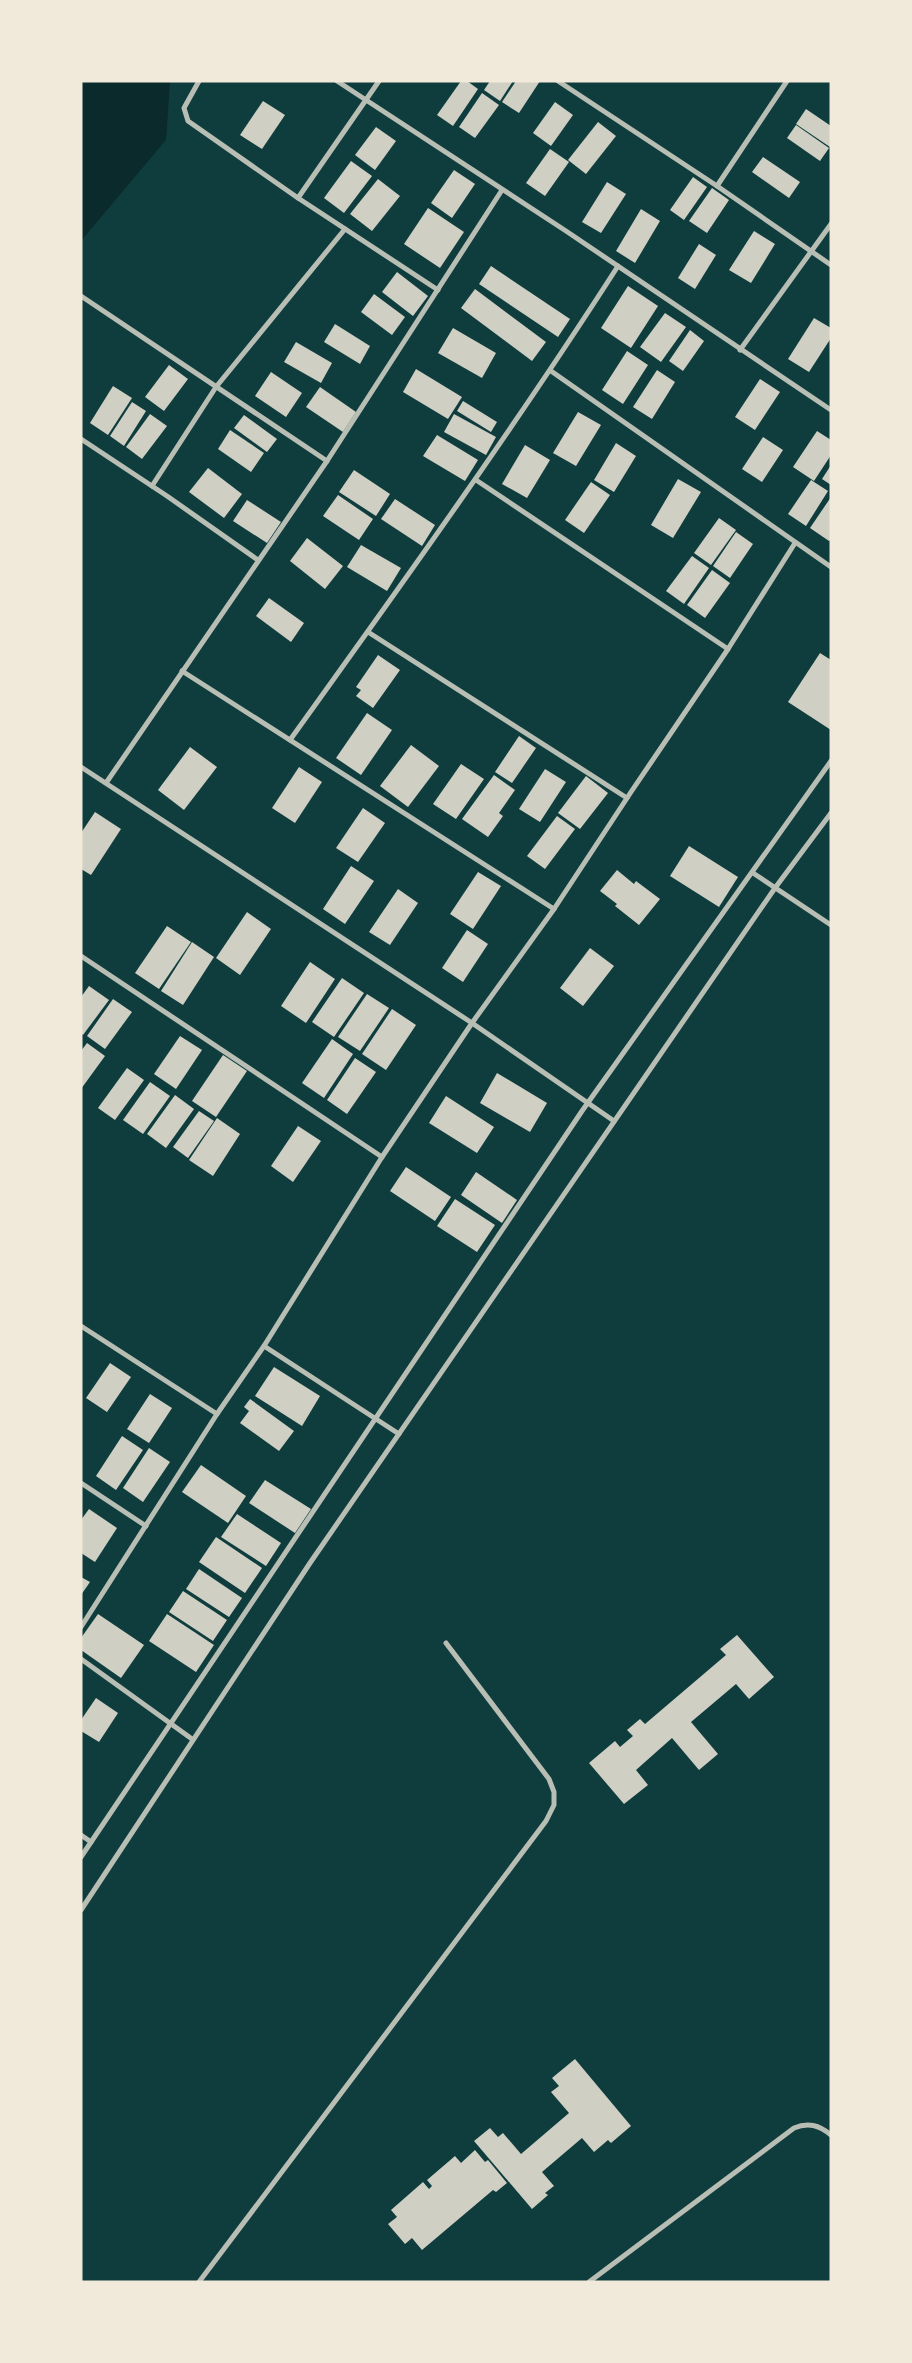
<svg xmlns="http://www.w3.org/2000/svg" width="912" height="2363" viewBox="0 0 912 2363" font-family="'Nunito Sans',sans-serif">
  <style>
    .water { fill: #0a2a2b }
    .building { fill: #cfcfc3 }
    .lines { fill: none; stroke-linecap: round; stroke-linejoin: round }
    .minor { stroke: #b8beb3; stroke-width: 5 }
  </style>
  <rect width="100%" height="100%" fill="#0f3d3e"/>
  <polygon class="water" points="81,81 170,81 166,140 81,241"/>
  <g class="building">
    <polygon points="461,81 467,81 478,89 453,126 437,115"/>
    <polygon points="490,81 513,81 500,101 484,90"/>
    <polygon points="516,81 540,81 519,113 502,102"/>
    <polygon points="482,93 499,105 475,138 459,127"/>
    <polygon points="263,101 285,115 262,149 240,135"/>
    <polygon points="555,102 573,115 551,146 533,133"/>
    <polygon points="806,109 831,126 830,147 796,124"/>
    <polygon points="598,122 616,136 586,174 568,160"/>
    <polygon points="796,125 829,148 820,161 787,138"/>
    <polygon points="376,127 396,141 375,170 355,155"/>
    <polygon points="550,149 569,162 545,196 526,183"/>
    <polygon points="763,157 800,182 789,198 752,172"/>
    <polygon points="351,161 372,176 344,213 324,198"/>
    <polygon points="454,170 475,184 452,218 431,203"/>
    <polygon points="693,177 707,187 684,220 670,210"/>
    <polygon points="378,179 400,196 372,231 350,214"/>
    <polygon points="607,182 626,194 601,233 582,222"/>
    <polygon points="712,188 729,200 707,233 689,221"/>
    <polygon points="428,208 464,232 440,268 404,244"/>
    <polygon points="641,209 660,221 635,263 616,251"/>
    <polygon points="754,231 775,244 751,283 729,270"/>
    <polygon points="699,244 716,255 695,289 678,278"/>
    <polygon points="491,266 570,319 558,337 479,284"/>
    <polygon points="397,272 428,296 413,316 382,292"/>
    <polygon points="628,286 658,306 631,348 601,328"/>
    <polygon points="475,289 546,342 532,361 461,308"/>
    <polygon points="374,294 405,317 392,335 361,312"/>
    <polygon points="665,313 686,327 661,362 640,347"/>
    <polygon points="814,318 831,328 831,338 809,372 788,359"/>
    <polygon points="335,324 370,346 360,364 324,342"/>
    <polygon points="453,328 496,353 482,378 438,353"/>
    <polygon points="690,330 704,341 683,371 669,361"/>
    <polygon points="296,342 332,363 321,383 284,362"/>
    <polygon points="627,351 648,365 623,404 602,390"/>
    <polygon points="169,365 188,379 164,411 145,397"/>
    <polygon points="416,369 462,397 448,419 403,392"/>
    <polygon points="657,370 675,382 652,419 633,407"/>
    <polygon points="271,372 302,393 286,417 255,396"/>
    <polygon points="760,379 780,392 755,430 735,417"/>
    <polygon points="113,386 132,398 108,435 90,423"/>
    <polygon points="320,387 356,412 343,432 306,407"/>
    <polygon points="463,401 497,422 491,432 457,411"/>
    <polygon points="132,402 146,411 124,446 110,436"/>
    <polygon points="578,412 601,425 576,466 553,453"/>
    <polygon points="150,414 167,426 142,459 126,447"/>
    <polygon points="454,414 496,437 486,455 444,432"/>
    <polygon points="244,415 277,439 267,452 234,428"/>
    <polygon points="230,430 264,453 251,472 218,449"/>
    <polygon points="817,431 831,440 831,455 814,481 793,467"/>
    <polygon points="437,435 478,460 465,481 423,456"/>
    <polygon points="763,437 783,450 762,482 742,469"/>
    <polygon points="616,443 636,456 614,492 594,480"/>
    <polygon points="525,445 550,460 527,498 502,484"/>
    <polygon points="831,465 831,485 822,479"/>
    <polygon points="208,468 242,494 224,518 189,492"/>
    <polygon points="354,470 390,494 376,516 339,492"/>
    <polygon points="678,479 701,492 673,538 651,525"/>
    <polygon points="811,480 828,491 806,526 788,514"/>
    <polygon points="591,482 610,495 584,533 565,520"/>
    <polygon points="338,495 373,519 359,540 323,516"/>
    <polygon points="831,497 831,539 829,541 810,528"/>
    <polygon points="395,499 435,525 422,546 381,519"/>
    <polygon points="247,500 281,522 267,543 233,521"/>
    <polygon points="719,518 736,530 711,565 694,553"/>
    <polygon points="736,532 753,544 730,578 713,566"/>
    <polygon points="307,538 343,566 325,589 290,561"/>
    <polygon points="361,545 401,568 387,591 347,567"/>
    <polygon points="692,556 709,568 684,604 666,591"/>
    <polygon points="712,570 730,583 705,618 687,605"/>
    <polygon points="269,598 304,623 291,642 256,616"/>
    <polygon points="820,653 831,660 831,730 788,702"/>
    <polygon points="378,655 400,670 373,708 356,696 361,690 356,687"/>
    <polygon points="367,713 392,730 361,775 336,758"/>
    <polygon points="519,736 536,748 512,783 495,772"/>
    <polygon points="411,745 439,766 408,807 380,786"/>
    <polygon points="190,747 217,767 184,810 158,790"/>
    <polygon points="461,764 484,779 456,819 433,804"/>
    <polygon points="299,767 322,782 295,823 272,808"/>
    <polygon points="545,769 566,782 540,822 519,809"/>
    <polygon points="494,775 515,790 499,813 503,816 488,837 462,819"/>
    <polygon points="586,776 608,793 580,829 558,813"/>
    <polygon points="363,808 385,823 358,862 336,848"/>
    <polygon points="95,812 121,829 91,875 81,869 81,833"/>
    <polygon points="557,816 575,829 545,869 527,856"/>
    <polygon points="689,846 738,877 719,907 670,876"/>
    <polygon points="351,866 374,881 345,924 323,909"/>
    <polygon points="617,870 634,884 636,881 660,899 639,925 615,906 617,904 600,891"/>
    <polygon points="478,872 501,886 473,929 450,914"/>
    <polygon points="398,889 418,903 390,945 369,932"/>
    <polygon points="247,912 271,929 240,975 216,958"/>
    <polygon points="167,926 191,942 159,989 135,973"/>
    <polygon points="467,930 488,944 463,982 442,968"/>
    <polygon points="192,942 214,957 183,1005 161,991"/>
    <polygon points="590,948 614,966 583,1006 560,988"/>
    <polygon points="310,962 335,979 306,1023 281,1006"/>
    <polygon points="342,978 364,993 334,1037 312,1022"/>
    <polygon points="89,986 109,1000 83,1035 81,1033 81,997"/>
    <polygon points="367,994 389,1008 360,1051 338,1037"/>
    <polygon points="113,999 132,1012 105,1049 87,1036"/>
    <polygon points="392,1009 416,1025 386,1070 362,1054"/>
    <polygon points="180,1036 202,1050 176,1089 154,1074"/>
    <polygon points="332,1039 353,1054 324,1098 302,1083"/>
    <polygon points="87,1043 105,1056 81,1089 81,1051"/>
    <polygon points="223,1055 247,1071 216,1117 192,1101"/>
    <polygon points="355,1058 376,1072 347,1114 327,1100"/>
    <polygon points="127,1068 144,1080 115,1120 98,1108"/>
    <polygon points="497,1073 547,1103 530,1132 480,1103"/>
    <polygon points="150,1082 170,1096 143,1134 123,1120"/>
    <polygon points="175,1095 194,1109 166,1148 147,1134"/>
    <polygon points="446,1096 494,1127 477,1153 429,1123"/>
    <polygon points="199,1111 214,1121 188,1158 173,1147"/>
    <polygon points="217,1118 240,1134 213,1176 189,1160"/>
    <polygon points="298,1126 321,1141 293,1182 271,1166"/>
    <polygon points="406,1167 451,1197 435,1221 390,1191"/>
    <polygon points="476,1172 517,1200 502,1223 461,1195"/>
    <polygon points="455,1199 495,1225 477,1252 437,1226"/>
    <polygon points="110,1363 131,1377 107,1412 86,1398"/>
    <polygon points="274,1367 320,1396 302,1426 255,1396"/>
    <polygon points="150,1394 172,1408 149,1443 127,1429"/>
    <polygon points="250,1399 294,1431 279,1451 240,1423 249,1411 244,1407"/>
    <polygon points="122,1436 143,1450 116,1490 96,1476"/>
    <polygon points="149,1448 170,1462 143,1502 123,1488"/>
    <polygon points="201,1465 246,1496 228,1523 182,1492"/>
    <polygon points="265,1480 311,1509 295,1533 249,1503"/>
    <polygon points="89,1509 117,1528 95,1562 81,1553 81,1520"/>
    <polygon points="237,1514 281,1543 266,1566 221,1537"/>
    <polygon points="216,1537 262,1568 245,1593 199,1562"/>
    <polygon points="199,1569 242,1598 229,1617 186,1589"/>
    <polygon points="81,1577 90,1582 81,1595"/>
    <polygon points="183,1591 227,1620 213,1641 169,1612"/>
    <polygon points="98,1614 144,1645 121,1678 81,1650 81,1638"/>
    <polygon points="167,1614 214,1645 196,1672 149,1641"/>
    <polygon points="737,1635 774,1677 749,1699 736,1684 691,1722 718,1754 699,1770 672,1738 636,1770 648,1785 624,1804 589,1763 615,1741 620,1747 633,1736 627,1730 640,1719 645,1724 726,1655 720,1649"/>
    <polygon points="96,1698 118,1713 99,1742 81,1731 81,1720"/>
    <polygon points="575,2059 631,2126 611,2143 608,2140 594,2152 582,2138 542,2172 554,2186 545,2193 548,2195 532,2209 474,2141 490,2128 498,2137 503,2133 521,2154 569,2113 551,2092 559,2086 552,2078"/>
    <polygon points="475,2150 485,2162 488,2160 507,2183 496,2192 493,2190 422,2250 412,2238 405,2244 388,2224 397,2217 391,2210 423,2182 429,2189 432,2186 427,2180 455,2156 461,2163"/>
  </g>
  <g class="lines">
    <g class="minor">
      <polyline points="199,81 184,108 188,121 298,198 438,290"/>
      <polyline points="337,81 566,231 831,410"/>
      <polyline points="558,81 717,186 831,265"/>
      <polyline points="717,186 787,81"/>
      <polyline points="298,198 379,81"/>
      <polyline points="81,296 327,461"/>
      <polyline points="740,350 831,224"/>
      <polyline points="551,371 831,567"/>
      <polyline points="81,439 167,496 258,560"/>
      <polyline points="476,480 728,649"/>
      <polyline points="152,486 216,387 345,229"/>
      <polyline points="368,632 627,798"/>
      <polyline points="182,671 554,909"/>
      <path d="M290,740C402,584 514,428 618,266"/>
      <polyline points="81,767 472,1023 614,1121"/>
      <polyline points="106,783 327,461 502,190"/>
      <polyline points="753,873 831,925"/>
      <polyline points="81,956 382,1157"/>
      <polyline points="81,1326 217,1414"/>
      <polyline points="264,1346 399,1434"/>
      <polyline points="81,1483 146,1526"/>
      <polyline points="81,1627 217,1414 264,1346 382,1157 472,1023 554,909 631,792 728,649 795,543"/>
      <polyline points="81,1659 192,1739"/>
      <polyline points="81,1835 91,1842"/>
      <polyline points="81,1857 582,1111 831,761"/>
      <polyline points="81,1910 310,1563 775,888 831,813"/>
      <polyline points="199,2282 546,1821 554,1805 554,1792 549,1779 446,1643"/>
      <path d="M589,2282L794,2128C808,2122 819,2125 831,2135"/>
    </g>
  </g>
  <rect width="912" height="2363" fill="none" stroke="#f1e9da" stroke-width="165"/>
</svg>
